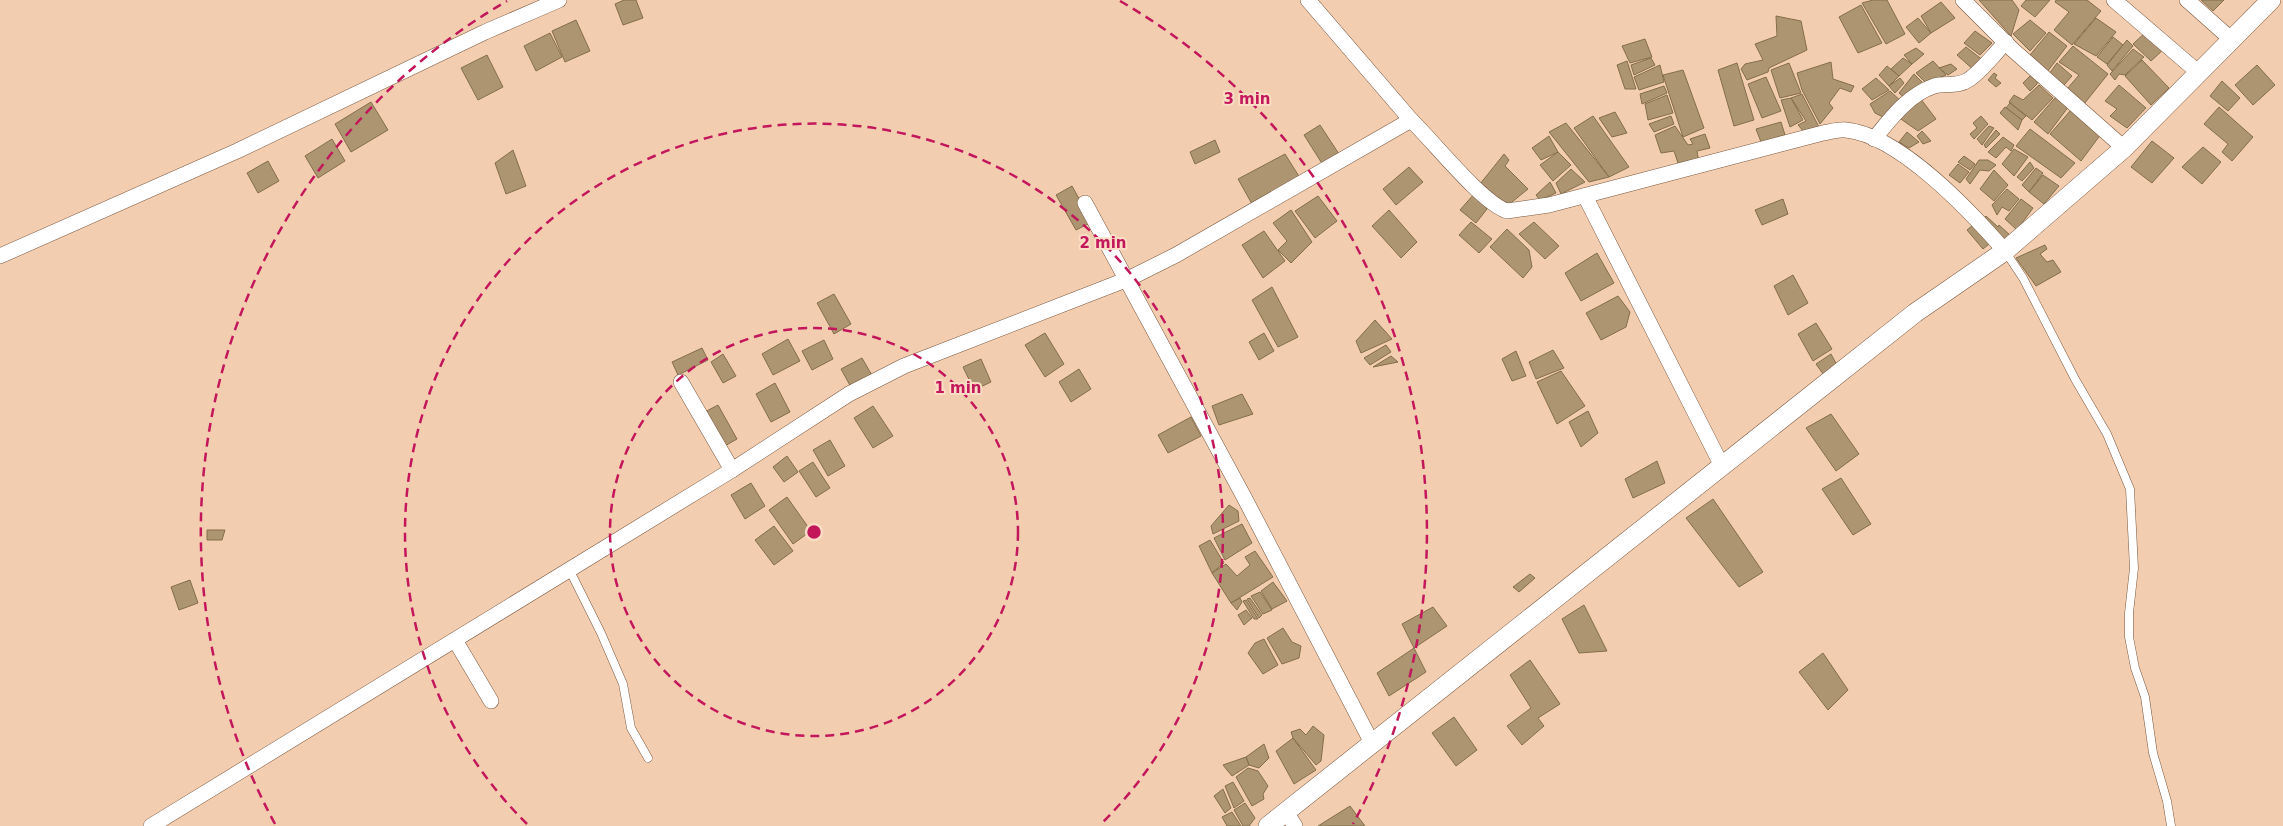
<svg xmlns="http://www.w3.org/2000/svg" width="2283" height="826" viewBox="0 0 2283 826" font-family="'DejaVu Sans',sans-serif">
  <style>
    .building { fill: #ac9570; stroke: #846e4a }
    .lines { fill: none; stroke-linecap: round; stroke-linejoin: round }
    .service-casing { stroke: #79583e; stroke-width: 9 }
    .minor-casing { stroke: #79583e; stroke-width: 16 }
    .tertiary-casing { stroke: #79583e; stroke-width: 20 }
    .service { stroke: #fff; stroke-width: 8 }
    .minor { stroke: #fff; stroke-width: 15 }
    .tertiary { stroke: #fff; stroke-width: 19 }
    .ring { fill: none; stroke: #c2185b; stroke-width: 2.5; stroke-dasharray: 9 6 }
    .centre { fill: #c2185b; stroke: #fbdcc4; stroke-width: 2.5 }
    .ring-label { font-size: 15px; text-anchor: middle; font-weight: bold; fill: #c2185b; stroke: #fbdcc4; stroke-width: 4; stroke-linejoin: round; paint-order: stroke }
  </style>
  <rect width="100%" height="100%" fill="#f3cdb0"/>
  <g class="building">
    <polygon points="624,0 636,0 643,18 623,25 615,4"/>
    <polygon points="1873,0 1887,0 1905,34 1886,44 1862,3"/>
    <polygon points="1979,0 2012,0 2019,10 2011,36"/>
    <polygon points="2026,0 2050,0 2035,17 2021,6"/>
    <polygon points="2056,0 2087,0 2101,11 2072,45 2054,30 2069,12 2055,2"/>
    <polygon points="2201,0 2224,0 2213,11"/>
    <polygon points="1941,2 1955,18 1931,33 1921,16"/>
    <polygon points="1861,5 1882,43 1858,53 1839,17"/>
    <polygon points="1776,16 1801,21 1807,50 1769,68 1768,72 1747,80 1741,69 1745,64 1763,60 1755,44 1777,36"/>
    <polygon points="1918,18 1931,33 1919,43 1906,27"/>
    <polygon points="2096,18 2116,32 2096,56 2074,44"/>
    <polygon points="576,20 590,51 565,62 552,31"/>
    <polygon points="2030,20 2046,33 2030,51 2013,34"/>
    <polygon points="1975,31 1992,43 1980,55 1964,43"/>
    <polygon points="2049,32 2067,46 2047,72 2030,55"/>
    <polygon points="2146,32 2164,49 2151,61 2133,44"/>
    <polygon points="550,33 562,57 536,71 524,46"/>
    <polygon points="2113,37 2123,45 2107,64 2097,57"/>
    <polygon points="1645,39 1652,57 1630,63 1622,46"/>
    <polygon points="2127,40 2133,46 2112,71 2107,65"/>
    <polygon points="2073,46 2108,74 2084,104 2067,89 2079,75 2059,62"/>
    <polygon points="1966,47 1984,61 1976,72 1957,55"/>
    <polygon points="1916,48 1924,54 1912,64 1904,55"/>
    <polygon points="2133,49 2144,57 2125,75 2119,74 2115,80 2110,74"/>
    <polygon points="487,55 503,87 478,100 461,68"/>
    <polygon points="1651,58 1655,65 1634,75 1631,65"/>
    <polygon points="1903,58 1912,64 1899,76 1891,69"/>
    <polygon points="2142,60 2169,88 2151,105 2125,76"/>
    <polygon points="1627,61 1636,89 1625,89 1617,65"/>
    <polygon points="1933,61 1946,75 1926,83 1916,73"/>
    <polygon points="1831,62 1833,79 1854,86 1851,92 1840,88 1829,103 1833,108 1820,124 1802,90 1797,73"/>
    <polygon points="1737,63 1754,120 1734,126 1718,70"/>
    <polygon points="1789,63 1801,93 1780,98 1771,70"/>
    <polygon points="2057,63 2072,76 2064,85 2049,74"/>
    <polygon points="1951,64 1957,69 1948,75 1939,68"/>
    <polygon points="1660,65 1664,82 1639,90 1634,77"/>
    <polygon points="2257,65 2275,85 2253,105 2235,85"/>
    <polygon points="1887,66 1899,76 1889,86 1879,75"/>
    <polygon points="1683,70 1704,128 1683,137 1663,75"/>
    <polygon points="1994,73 1997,75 1995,78 2001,83 1996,87 1988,80"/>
    <polygon points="1914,74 1924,84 1907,100 1899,93"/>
    <polygon points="2031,75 2038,77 2037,84 2030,91 2023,83"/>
    <polygon points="1766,77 1781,111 1762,118 1748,84"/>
    <polygon points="1876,78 1889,90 1872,100 1862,89"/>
    <polygon points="1900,78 1904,83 1895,93 1889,86"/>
    <polygon points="2222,81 2240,98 2228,111 2210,96"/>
    <polygon points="2039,85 2053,98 2032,120 2009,102 2014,95 2023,100"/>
    <polygon points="2119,85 2146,108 2127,128 2110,116 2117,109 2105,101"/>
    <polygon points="1664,86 1667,93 1642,104 1640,94"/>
    <polygon points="1890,91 1903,103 1887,119 1875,113 1870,104"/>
    <polygon points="1802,94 1819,127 1805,133 1798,125 1806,121 1791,98"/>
    <polygon points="1667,95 1673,113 1648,120 1645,104"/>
    <polygon points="2059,96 2069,106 2048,134 2034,122 2054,99"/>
    <polygon points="1791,98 1803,120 1790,127 1781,100"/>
    <polygon points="1920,98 1936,119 1918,131 1898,117"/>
    <polygon points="371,102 388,130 351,152 335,124"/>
    <polygon points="2010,103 2026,116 2022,120 2006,108"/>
    <polygon points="2005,107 2022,120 2018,130 2000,113"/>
    <polygon points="2219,107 2253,137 2232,161 2222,152 2228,144 2204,124"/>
    <polygon points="2071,110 2101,134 2081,161 2050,134"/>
    <polygon points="1615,112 1627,133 1612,137 1599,118"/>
    <polygon points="1593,116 1629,167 1609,177 1574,128"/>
    <polygon points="1671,116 1674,124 1654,132 1649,124"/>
    <polygon points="1981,116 1988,124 1974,139 1970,134 1977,128 1973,123"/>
    <polygon points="1781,122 1785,135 1761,142 1756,129"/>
    <polygon points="1566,123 1609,177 1589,182 1549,132"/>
    <polygon points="1320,125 1339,154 1323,165 1304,135"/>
    <polygon points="1675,126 1688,145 1693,144 1690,139 1705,134 1710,148 1697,151 1699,163 1679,166 1674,151 1661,153 1655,135"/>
    <polygon points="1989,126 1994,128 1982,145 1977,139"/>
    <polygon points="2030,129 2075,163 2061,178 2016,146"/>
    <polygon points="1996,130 2000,134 1986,148 1984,145"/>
    <polygon points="1922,131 1931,141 1923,144 1917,136"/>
    <polygon points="1907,132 1919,142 1909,148 1899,142"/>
    <polygon points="1549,136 1558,152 1541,160 1532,148"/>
    <polygon points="2003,137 2014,145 2011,151 2006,147 1996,158 1988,152"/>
    <polygon points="332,139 345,161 318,178 305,156"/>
    <polygon points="1215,140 1220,152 1195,164 1190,152"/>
    <polygon points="2152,141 2174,158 2152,183 2131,167"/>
    <polygon points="2203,147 2221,162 2202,184 2182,167"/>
    <polygon points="2014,149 2028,157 2014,176 2002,164"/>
    <polygon points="513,150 526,186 506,194 495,163"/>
    <polygon points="1558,152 1571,165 1553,181 1540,165"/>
    <polygon points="1285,154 1300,178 1252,204 1238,179"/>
    <polygon points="1504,154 1509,160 1505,166 1528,189 1507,206 1480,184"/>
    <polygon points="1964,156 1975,164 1970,170 1958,162"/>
    <polygon points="1979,160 1988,160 1996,165 1989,171 1980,170 1970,184 1966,179"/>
    <polygon points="268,161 279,181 258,193 247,173"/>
    <polygon points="2030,162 2034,168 2022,181 2017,177"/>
    <polygon points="1958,164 1969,172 1960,183 1949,175"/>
    <polygon points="1409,167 1423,182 1396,205 1383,189"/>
    <polygon points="2036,168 2043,173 2029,192 2022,185"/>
    <polygon points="1571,169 1585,182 1561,194 1556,183"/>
    <polygon points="1994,170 2008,185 1994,201 1980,189"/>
    <polygon points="2043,175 2059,186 2044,204 2029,192"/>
    <polygon points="1550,182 1556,193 1540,200 1536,195"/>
    <polygon points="1072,186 1092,222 1076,230 1056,195"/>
    <polygon points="2007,189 2019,199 2009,211 2002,207 1997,215 1992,205"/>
    <polygon points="1475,193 1487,209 1476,223 1460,210"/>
    <polygon points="1318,196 1337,221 1315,238 1295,211"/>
    <polygon points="1783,199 1788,214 1762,225 1755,210"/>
    <polygon points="2021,199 2033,208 2017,230 2005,219"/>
    <polygon points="1291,210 1312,242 1291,263 1278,250 1287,241 1273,223"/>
    <polygon points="1389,210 1417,242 1401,258 1372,226"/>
    <polygon points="1986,216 1998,227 1999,225 2011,236 2003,242 1980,222"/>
    <polygon points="1978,221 1995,239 1983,249 1967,230"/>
    <polygon points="1471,222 1492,239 1479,253 1459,235"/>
    <polygon points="1534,222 1559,246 1545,259 1519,234"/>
    <polygon points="1507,229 1529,250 1532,267 1523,278 1490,247"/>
    <polygon points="1264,231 1285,261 1263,278 1242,245"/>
    <polygon points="2045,245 2047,249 2040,254 2047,262 2053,260 2061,272 2036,286 2016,258"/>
    <polygon points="1597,253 1614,283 1581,301 1565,273"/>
    <polygon points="1793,275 1808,303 1788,315 1774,286"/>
    <polygon points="1272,287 1298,337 1278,347 1252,300"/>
    <polygon points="834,294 851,324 834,334 817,303"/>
    <polygon points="1618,296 1630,312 1626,327 1601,340 1586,313"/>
    <polygon points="1375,320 1392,339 1361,353 1356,341"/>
    <polygon points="1816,323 1832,349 1813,361 1798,334"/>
    <polygon points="1045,333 1064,364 1045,377 1025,345"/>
    <polygon points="1264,333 1274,351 1259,360 1249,342"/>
    <polygon points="788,339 800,361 773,375 762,354"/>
    <polygon points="824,340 833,359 812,370 802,351"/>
    <polygon points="1386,345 1391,352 1370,365 1364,358"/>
    <polygon points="702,348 708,360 678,375 672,362"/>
    <polygon points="1553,350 1564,368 1536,379 1529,362"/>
    <polygon points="1516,351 1526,376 1512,381 1502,359"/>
    <polygon points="723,354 736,376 723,383 711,362"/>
    <polygon points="1831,354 1838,367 1826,378 1816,364"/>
    <polygon points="1391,356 1398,362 1373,367"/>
    <polygon points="862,358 873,377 852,389 841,369"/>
    <polygon points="981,359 991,382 974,390 963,367"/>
    <polygon points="1079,369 1091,389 1071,402 1059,382"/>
    <polygon points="1561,371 1585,406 1557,424 1537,382"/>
    <polygon points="775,383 790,412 771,422 756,394"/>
    <polygon points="1242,394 1253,414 1219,425 1212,406"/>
    <polygon points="718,405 737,439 723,447 703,413"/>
    <polygon points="873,406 893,436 873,448 854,418"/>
    <polygon points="1588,411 1598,433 1581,447 1569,422"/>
    <polygon points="1831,414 1859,454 1836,471 1806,428"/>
    <polygon points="1191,417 1201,436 1168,453 1158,435"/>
    <polygon points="830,440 845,466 828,476 813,450"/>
    <polygon points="787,456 798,472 784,482 773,467"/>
    <polygon points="1657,461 1665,483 1633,498 1625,479"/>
    <polygon points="813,462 830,488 816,497 799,471"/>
    <polygon points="1841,478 1871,524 1853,535 1822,489"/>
    <polygon points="751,483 765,506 745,519 731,495"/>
    <polygon points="787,497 811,531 793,544 769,510"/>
    <polygon points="1713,499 1763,572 1739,587 1686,518"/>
    <polygon points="1229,505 1238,511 1239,521 1213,534 1211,526"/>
    <polygon points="1242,524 1252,543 1225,560 1214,538"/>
    <polygon points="774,526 793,551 774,565 755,540"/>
    <polygon points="207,530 225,530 222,540 207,540"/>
    <polygon points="1210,540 1224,563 1212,573 1199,546"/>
    <polygon points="1255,551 1273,577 1231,603 1212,573 1226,564 1237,576 1250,565 1245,557"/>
    <polygon points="1530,574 1535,578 1519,592 1513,587"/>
    <polygon points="190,580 198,603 179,610 171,587"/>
    <polygon points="1273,582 1287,601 1272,609 1261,591"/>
    <polygon points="1260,592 1272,610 1263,614 1251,596"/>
    <polygon points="1240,598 1242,602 1237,610 1231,603"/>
    <polygon points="1250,598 1262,615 1259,618 1247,599"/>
    <polygon points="1246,600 1258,619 1254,619 1243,601"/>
    <polygon points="1584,605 1607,651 1579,653 1562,619"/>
    <polygon points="1433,607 1447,626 1414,648 1402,624"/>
    <polygon points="1246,610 1252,618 1244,625 1238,615"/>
    <polygon points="1283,628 1292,642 1301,646 1299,658 1282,664 1267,638"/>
    <polygon points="1264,639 1278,665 1263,674 1248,653 1255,643"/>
    <polygon points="1414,648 1426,672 1389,696 1377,673"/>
    <polygon points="1823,653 1848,690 1828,710 1799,672"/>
    <polygon points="1530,660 1560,704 1538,718 1544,726 1522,745 1507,726 1531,708 1510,675"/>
    <polygon points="1454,717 1477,750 1456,766 1432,733"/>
    <polygon points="1313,726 1324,735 1321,761 1316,765 1293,738 1291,732 1300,729 1306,735"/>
    <polygon points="1293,738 1316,770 1294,784 1276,751"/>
    <polygon points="1264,744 1269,758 1259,768 1249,765 1246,757"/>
    <polygon points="1246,757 1249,765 1232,776 1223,765"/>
    <polygon points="1248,768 1258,771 1268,786 1263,794 1264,799 1252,806 1236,777"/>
    <polygon points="1233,782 1244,801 1234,808 1225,786"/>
    <polygon points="1223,789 1231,808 1225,813 1214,796"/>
    <polygon points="1245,803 1255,818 1249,826 1243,826 1234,810"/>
    <polygon points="1350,806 1365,826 1318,826"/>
    <polygon points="1232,812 1241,826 1227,826 1222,817"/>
  </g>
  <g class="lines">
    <defs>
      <g id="service">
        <polyline points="2005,251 2023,278 2075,379 2107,434 2130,489 2134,568 2129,613 2129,637 2135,668 2145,697 2153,753 2167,801 2171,826"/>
        <polyline points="569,569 601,633 623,684 631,728 648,758"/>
      </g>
      <g id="minor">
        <polyline points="1308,0 1411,120"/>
        <polyline points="1963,0 2013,50 2124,148"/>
        <polyline points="2114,0 2199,73"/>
        <polyline points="2187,0 2232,40"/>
        <path d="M1874,139C1891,118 1908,95 1934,86C1945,83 1958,87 1968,80C1982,71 1994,54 2006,42"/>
        <polyline points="1585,196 1722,466"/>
        <polyline points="1085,203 1244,497 1372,743"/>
        <polyline points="0,256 237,151 485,32 559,0"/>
        <polyline points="681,382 732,470"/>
        <polyline points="455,640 491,701"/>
        <polyline points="1286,812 1295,826"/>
        <path d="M151,826L732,470L849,394L904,366L1128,279L1176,255L1411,120C1433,141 1482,203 1507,211L1549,205L1823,133C1830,132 1839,129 1846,130C1899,135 1971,212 2005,251"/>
      </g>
      <polyline id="tertiary" points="1268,826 1915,313 2005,251 2124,148 2271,0"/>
    </defs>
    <use href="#service" class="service-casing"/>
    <use href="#minor" class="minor-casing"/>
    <use href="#tertiary" class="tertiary-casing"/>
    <use href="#service" class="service"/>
    <use href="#minor" class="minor"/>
    <use href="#tertiary" class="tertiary"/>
  </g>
  <g class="ring">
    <circle cx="814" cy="532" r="204"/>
    <path d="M527 824A409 409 0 1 1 1101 824"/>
    <path d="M275 824A613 613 0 0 1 507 1M1120 1A613 613 0 0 1 1353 824"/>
  </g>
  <circle cx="814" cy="532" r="8" class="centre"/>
  <g class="ring-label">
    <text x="1247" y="104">3 min</text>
    <text x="1103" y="248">2 min</text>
    <text x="958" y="393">1 min</text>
  </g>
</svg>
